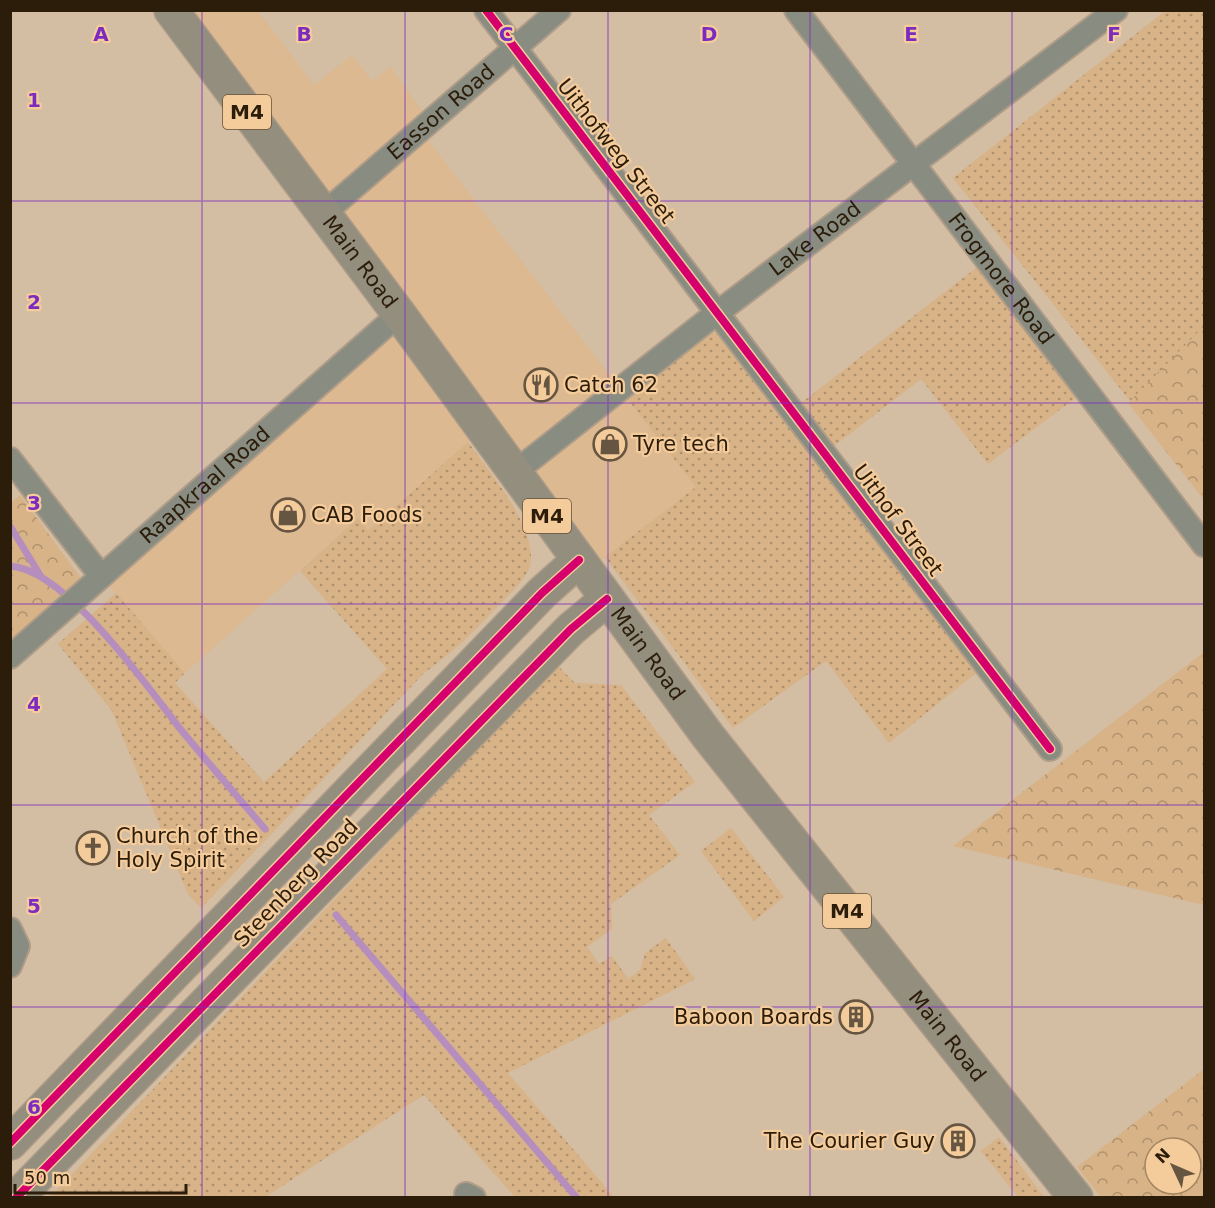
<svg xmlns="http://www.w3.org/2000/svg" width="1215" height="1208" viewBox="0 0 1215 1208" font-family="'DejaVu Sans',sans-serif">
  <style>
    .built { fill: #dcb990 }
    .grass { fill: url(#grass-dots) }
    .park { fill: url(#park-crowns); fill-rule: evenodd }
    .lines { fill: none; stroke-linecap: round; stroke-linejoin: round }
    .stream { stroke: #b68ebe; stroke-width: 7 }
    .street-casing { stroke: #ae9c88; stroke-width: 26 }
    .primary-casing { stroke: #ae9c88; stroke-width: 36 }
    .street { stroke: #898c81; stroke-width: 22 }
    .primary { stroke: #938e7e; stroke-width: 33 }
    .cycleway-casing { stroke: #f4cb9b; stroke-width: 11 }
    .cycleway { stroke: #d6006c; stroke-width: 8 }
    .grid { fill: none; stroke: #7b2cbf; stroke-width: 1.5; stroke-opacity: 0.55 }
    .labels { text-anchor: middle; stroke-width: 4.5; stroke-linejoin: round; paint-order: stroke }
    .shield { fill: #f4cb9b; stroke: #685136; stroke-width: 1.5 }
    .shield-label { font-size: 20px; font-weight: bold; fill: #2c1d0a }
    .street-label { font-size: 21px; fill: #2c1d0a; stroke: #f4cb9b }
    .poi-label { font-size: 21px; fill: #2c1d0a; stroke: #f4cb9b; text-anchor: start }
    .grid-label { font-size: 20px; text-anchor: middle; font-weight: bold; fill: #7b2cbf; stroke: #f4cb9b; stroke-width: 4.5; stroke-linejoin: round; paint-order: stroke }
  </style>
  <defs>
    <pattern id="grass-dots" width="8" height="8" patternUnits="userSpaceOnUse" patternTransform="scale(1.5)"><rect width="8" height="8" fill="#d7b387"/><path d="M2 2h.1M6 6h.1" fill="none" stroke="#af916d" stroke-width="1.8" stroke-linecap="round"/></pattern>
    <pattern id="park-crowns" width="20" height="18" patternUnits="userSpaceOnUse" patternTransform="scale(1.5)"><rect width="20" height="18" fill="#d7b387"/><path d="M2 6a3 3 0 1 1 6 0M12 15a3 3 0 1 1 6 0" fill="none" stroke="#af916d"/></pattern>
  </defs>
  <rect width="100%" height="100%" fill="#d3bda3"/>
  <polygon class="built" points="171,11 258,11 314,85 352,55 372,81 391,67 429,121 420,130 696,487 587,571 483,429 368,532 357,519 185,673 101,576 399,314"/>
  <g class="grass">
    <polygon points="1165,11 1204,11 1204,494 953,178"/>
    <polygon points="985,261 1086,390 988,464 921,379 825,453 986,665 889,743 826,661 733,728 605,557 696,487 625,396 705,333 725,334 792,410"/>
    <path d="M468,442C487,469 545,536 528,571C520,585 507,597 495,609C473,633 451,654 424,673L201,908L188,894L112,711L58,644L116,593L185,673L175,683L264,782L387,669L300,571L358,518L368,531Z"/>
    <polygon points="558,666 575,683 621,685 695,782 649,815 680,855 611,904 612,929 587,947 599,964 612,956 628,979 640,970 645,953 666,938 695,979 508,1073 614,1197 515,1197 424,1095 265,1197 50,1197"/>
    <polygon points="731,828 784,897 754,921 701,851"/>
    <polygon points="999,1137 1044,1197 1018,1197 981,1151"/>
  </g>
  <g class="park">
    <polygon points="1204,326 1204,500 1128,403"/>
    <polygon points="20,495 88,588 11,658 11,503"/>
    <polygon points="1204,652 1204,905 953,846"/>
    <path d="M1204,1069V1197H1101L1077,1167ZM1155,1148H1191V1184H1155Z"/>
  </g>
  <g class="lines">
    <g class="stream">
      <polyline points="10,526 40,575"/>
      <path d="M10,566C66,569 148,688 182,731C209,764 237,796 265,829"/>
      <polyline points="336,915 577,1198"/>
    </g>
    <defs>
      <g id="street">
        <polyline points="486,10 1050,749"/>
        <path id="s1" d="M796,10L1204,545"/>
        <path id="s2" d="M323,214L559,10"/>
        <polyline points="10,459 101,576"/>
        <path id="s3" d="M515,472L704,323L1116,10"/>
        <path id="s4" d="M10,657L399,314"/>
        <polyline points="10,929 18,946 10,966"/>
        <polyline points="466,1194 474,1198"/>
      </g>
      <g id="primary">
        <path id="s5" d="M171,10L399,314L708,736L1076,1198"/>
        <polyline points="10,1143 542,593 579,560"/>
        <polyline points="16,1198 571,629 607,599"/>
      </g>
    </defs>
    <use href="#street" class="street-casing"/>
    <use href="#primary" class="primary-casing"/>
    <use href="#street" class="street"/>
    <use href="#primary" class="primary"/>
    <defs>
      <g id="cycleway">
        <polyline points="486,10 1050,749"/>
        <polyline points="10,1143 542,593 579,560"/>
        <polyline points="16,1198 571,629 607,599"/>
      </g>
    </defs>
    <use href="#cycleway" class="cycleway-casing"/>
    <use href="#cycleway" class="cycleway"/>
  </g>
  <path class="grid" d="M202,10V1198M405,10V1198M608,10V1198M810,10V1198M1012,10V1198M10,201H1204M10,403H1204M10,604H1204M10,805H1204M10,1007H1204"/>
  <defs>
    <symbol id="restaurant-ring" viewBox="-11 -11 22 22"><circle r="9.5" fill="#f4cb9b" stroke="#665540" stroke-width="1.5"/><path d="M-5-6h1v4h1v-4h1v4h1v-4h1v5L-1.5 .5V6h-2V.5L-5-1ZM5-6V6H3V1.5H1.5Q1.5-4 5-6Z" fill="#665540"/></symbol>
    <symbol id="shop-ring" viewBox="-11 -11 22 22"><circle r="9.5" fill="#f4cb9b" stroke="#665540" stroke-width="1.5"/><path d="M-5-2.5h2.3a2.7 3.5 0 0 1 5.4 0H5L5.5 6h-11ZM-1.5-2.5h3a1.5 2.3 0 0 0-3 0Z" fill="#665540"/></symbol>
    <symbol id="church-ring" viewBox="-11 -11 22 22"><circle r="9.5" fill="#f4cb9b" stroke="#665540" stroke-width="1.5"/><path d="M-1.2-6h2.4v3.5h3.3v2.4h-3.3V6h-2.4V-.1h-3.3v-2.4h3.3Z" fill="#665540"/></symbol>
    <symbol id="building-ring" viewBox="-11 -11 22 22"><circle r="9.5" fill="#f4cb9b" stroke="#665540" stroke-width="1.5"/><path d="M-4-6H4V6H1V3H-1V6H-4ZM-2.5-4.3h1.7v1.8h-1.7ZM.8-4.3h1.7v1.8H.8ZM-2.5-1h1.7V.8h-1.7ZM.8-1h1.7V.8H.8Z" fill="#665540"/></symbol>
  </defs>
  <g fill-rule="evenodd">
    <use href="#restaurant-ring" x="522" y="366" width="38" height="38"/>
    <use href="#shop-ring" x="591" y="425" width="38" height="38"/>
    <use href="#shop-ring" x="269" y="496" width="38" height="38"/>
    <use href="#church-ring" x="74" y="829" width="38" height="38"/>
    <use href="#building-ring" x="837" y="998" width="38" height="38"/>
    <use href="#building-ring" x="939" y="1122" width="38" height="38"/>
  </g>
  <g class="labels">
    <g class="shield">
      <rect x="223" y="95" width="48" height="34" rx="4.5"/>
      <rect x="523" y="499" width="48" height="34" rx="4.5"/>
      <rect x="823" y="894" width="48" height="34" rx="4.5"/>
    </g>
    <g class="shield-label">
      <text x="247" y="119">M4</text>
      <text x="547" y="523">M4</text>
      <text x="847" y="918">M4</text>
    </g>
    <g class="street-label">
      <text dy="7" stroke="none"><textPath href="#s2" startOffset="156">Easson Road</textPath></text>
      <text transform="translate(616 151) rotate(52)" y="7">Uithofweg Street</text>
      <text dy="7" stroke="none"><textPath href="#s3" startOffset="380">Lake Road</textPath></text>
      <text dy="7" stroke="none"><textPath href="#s5" startOffset="315">Main Road</textPath></text>
      <text dy="7" stroke="none"><textPath href="#s1" startOffset="338">Frogmore Road</textPath></text>
      <text dy="7" stroke="none"><textPath href="#s4" startOffset="260">Raapkraal Road</textPath></text>
      <text transform="translate(898 520) rotate(53)" y="7">Uithof Street</text>
      <text dy="7" stroke="none"><textPath href="#s5" startOffset="801">Main Road</textPath></text>
      <text transform="translate(296 883) rotate(-46)" y="7">Steenberg Road</text>
      <text dy="7" stroke="none"><textPath href="#s5" startOffset="1287">Main Road</textPath></text>
    </g>
    <g class="poi-label">
      <text x="564" y="392">Catch 62</text>
      <text x="633" y="451">Tyre tech</text>
      <text x="311" y="522">CAB Foods</text>
      <text x="116" y="843">Church of the<tspan x="116" dy="24">Holy Spirit</tspan></text>
      <text x="833" y="1024" text-anchor="end">Baboon Boards</text>
      <text x="935" y="1148" text-anchor="end">The Courier Guy</text>
    </g>
  </g>
  <g class="grid-label">
    <text x="101" y="41">A</text>
    <text x="304" y="41">B</text>
    <text x="506" y="41">C</text>
    <text x="709" y="41">D</text>
    <text x="911" y="41">E</text>
    <text x="1114" y="41">F</text>
    <text x="34" y="107">1</text>
    <text x="34" y="309">2</text>
    <text x="34" y="510">3</text>
    <text x="34" y="711">4</text>
    <text x="34" y="913">5</text>
    <text x="34" y="1114">6</text>
  </g>
  <rect width="1215" height="1208" fill="none" stroke="#2c1d0a" stroke-width="24"/>
  <g transform="translate(1173 1166) rotate(314)"><circle r="28" fill="#f4cb9b" stroke="#a48561" stroke-width="1.5"/>
  <path d="M0-4.5L10 22L0 15L-10 22Z" fill="#665540"/>
  <text y="-9" font-size="16" font-weight="bold" text-anchor="middle" fill="#2c1d0a">N</text>
  </g>
  <path d="M15 1184v9h171v-9" fill="none" stroke="#2c1d0a" stroke-width="3"/>
  <text x="24" y="1184" font-size="18" fill="#2c1d0a" stroke="#f4cb9b" stroke-width="4.5" paint-order="stroke">50 m</text>
</svg>
